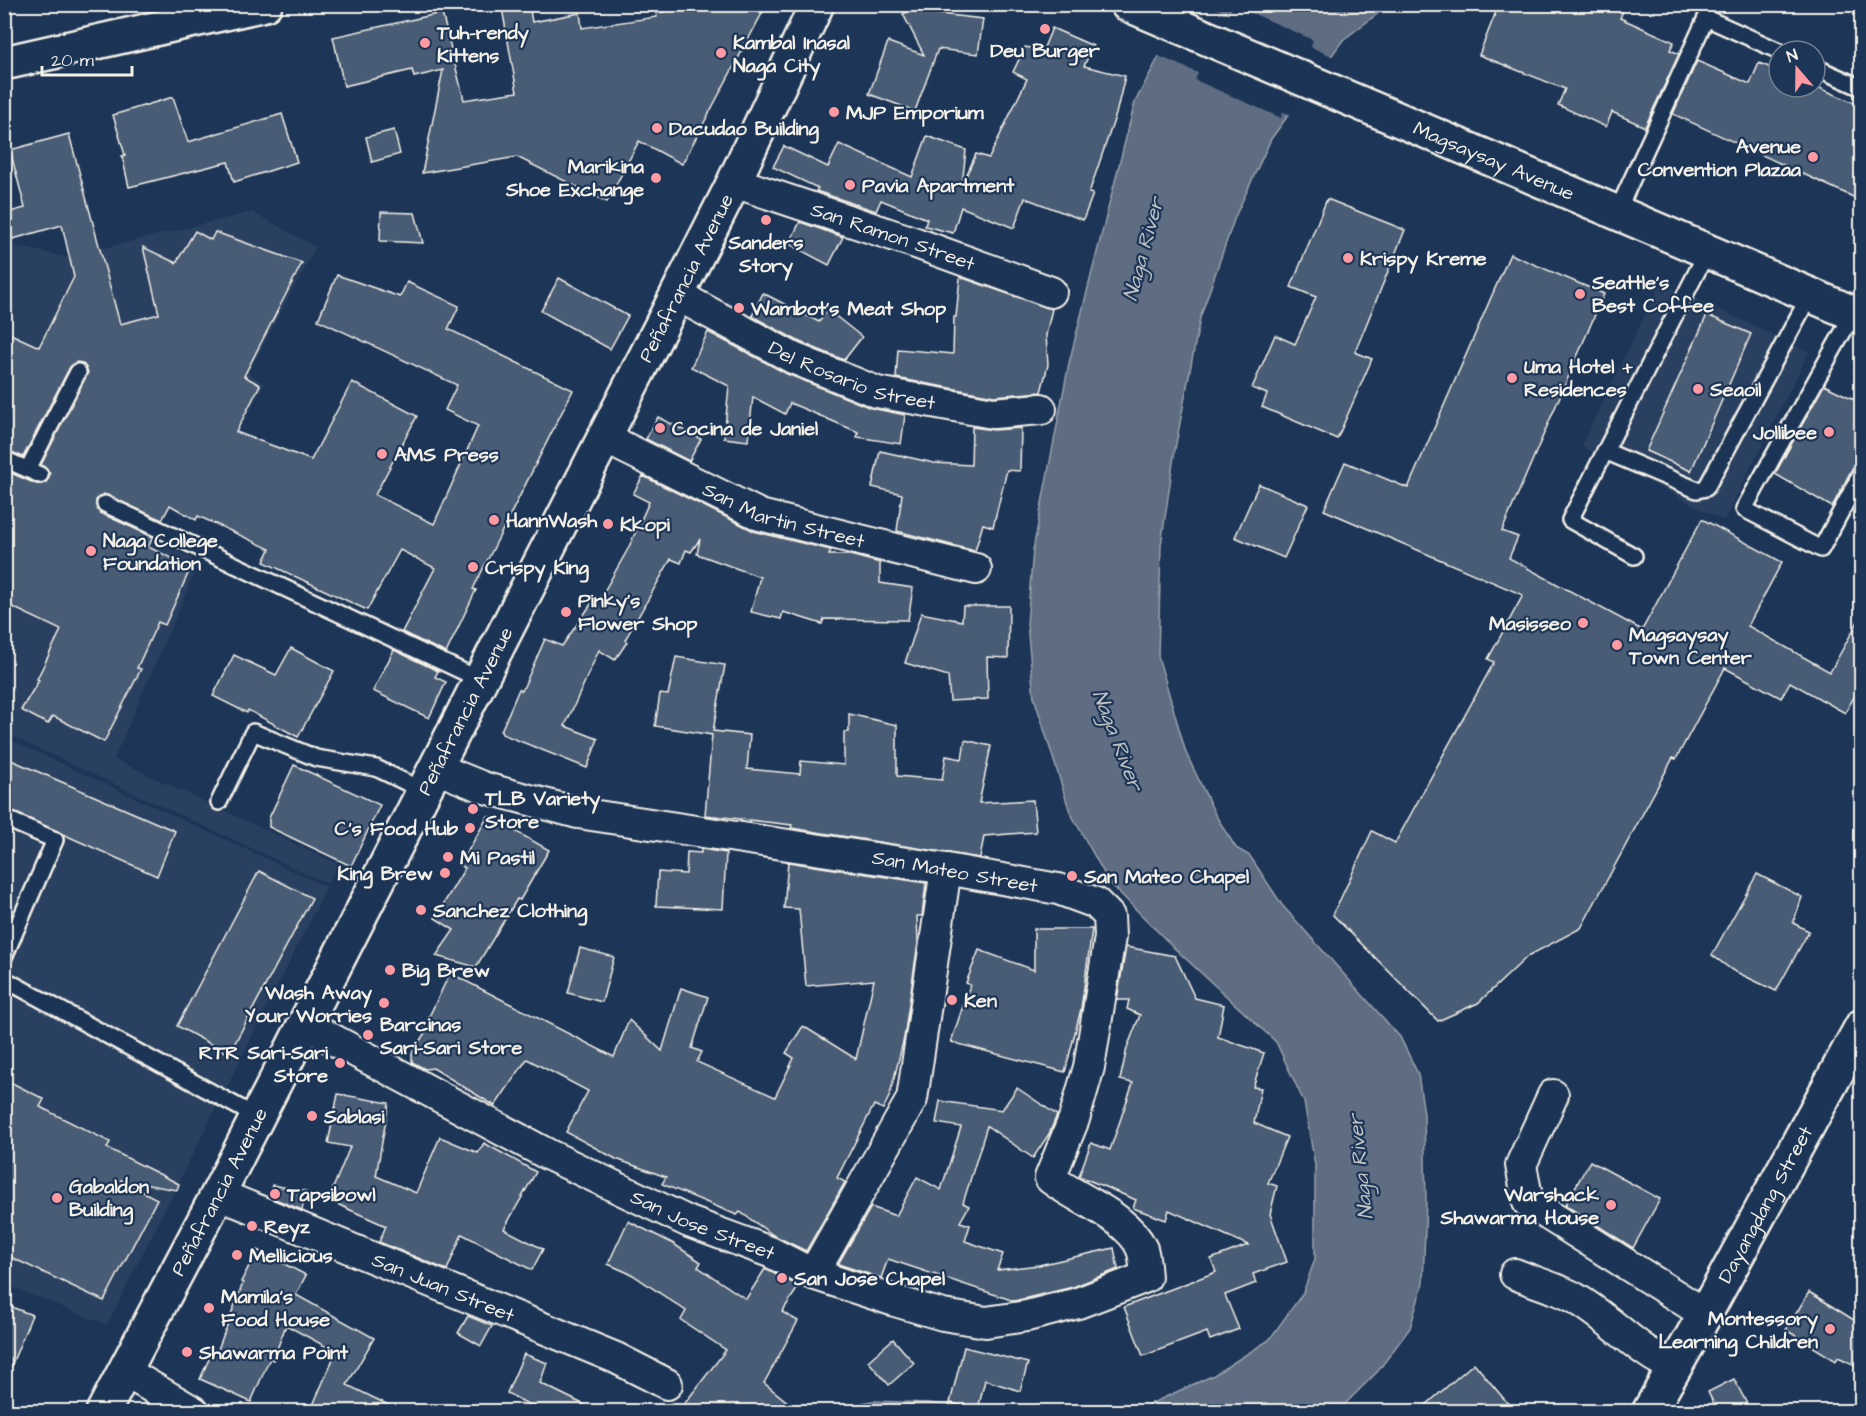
<svg xmlns="http://www.w3.org/2000/svg" width="1866" height="1416" viewBox="0 0 1866 1416" font-family="'Architects Daughter',sans-serif">
  <style>
    .built { fill: #2a4060 }
    .water { fill: #5e6d82; stroke: #9aa2ab; stroke-width: 1.5 }
    .pier { fill: #1d3557 }
    .building { fill: #485b74; stroke: #f4f1e8; stroke-width: 1.5 }
    .lines { fill: none; stroke-linecap: round; stroke-linejoin: round }
    .service-casing { stroke: #f4f1e8; stroke-width: 20 }
    .minor-casing { stroke: #f4f1e8; stroke-width: 34 }
    .secondary-casing { stroke: #f4f1e8; stroke-width: 38 }
    .service { stroke: #1d3557; stroke-width: 15 }
    .minor { stroke: #1d3557; stroke-width: 30 }
    .secondary { stroke: #1d3557; stroke-width: 33 }
    .poi-dot { fill: #ff9aa2; stroke: #1d3557; stroke-width: 2 }
    .labels { text-anchor: middle; stroke-width: 4.5; stroke-linejoin: round; paint-order: stroke }
    .poi-label { font-size: 20px; font-weight: bold; fill: #f4f1e8; stroke: #1d3557; text-anchor: start }
    .street-label { font-size: 20px; fill: #f4f1e8; stroke: #1d3557 }
    .water-label { font-size: 21px; font-style: italic; fill: #c0c3c4; stroke: #1d3557 }
  </style>
  <rect width="100%" height="100%" fill="#1d3557"/>
  <filter id="ink" filterUnits="userSpaceOnUse"><feTurbulence type="fractalNoise" baseFrequency=".0167" numOctaves="2"/><feDisplacementMap in="SourceGraphic" scale="12" xChannelSelector="R" yChannelSelector="G"/><feConvolveMatrix kernelMatrix="1 2 1 2 8 2 1 2 1" color-interpolation-filters="sRGB"/></filter>
  <g filter="url(#ink)">
    <g class="built">
      <polygon points="252,212 316,247 248,373 264,383 244,421 223,410 154,539 199,563 114,759 338,864 328,884 5,733 5,244 66,257"/>
      <polygon points="1661,282 1809,352 1724,521 1581,446"/>
      <polygon points="4,737 327,887 107,1325 5,1284"/>
    </g>
    <g class="water">
      <polygon points="1186,5 1389,5 1343,40 1271,139 1235,217 1200,318 1175,449 1161,545 1158,656 1186,753 1216,816 1236,848 1250,856 1282,905 1400,1037 1418,1074 1424,1114 1426,1202 1423,1283 1410,1328 1378,1371 1338,1411 1126,1412 1150,1404 1214,1375 1269,1340 1303,1293 1315,1259 1315,1165 1304,1102 1276,1042 1173,947 1109,882 1070,812 1034,697 1027,624 1033,550 1069,363 1135,102"/>
      <polygon points="872,1401 929,1403 987,1411 821,1411"/>
    </g>
    <polygon class="pier" points="1183,4 1208,5 1229,14 1234,5 1313,40 1311,47 1334,57 1292,115 1283,112 1281,118 1195,80 1198,73 1156,55"/>
    <g class="building">
      <polygon points="529,4 532,22 580,13 582,28 657,17 656,13 679,9 679,4 767,4 682,164 639,141 607,202 517,157 422,173 443,70 414,77 412,70 344,86 333,37 442,13 464,100 517,92 502,8"/>
      <polygon points="921,4 927,4 931,13 983,19 978,54 938,49 915,111 869,94 888,42 924,55 903,14"/>
      <polygon points="1499,4 1626,4 1620,18 1674,42 1670,50 1679,54 1645,127 1612,112 1606,127 1558,105 1565,89 1479,55"/>
      <polygon points="1052,28 1093,46 1084,66 1125,76 1116,114 1089,193 1093,194 1083,220 1025,198 1014,228 961,207 953,233 925,226 927,219 881,200 876,211 816,191 818,188 773,167 784,146 828,167 839,144 912,177 927,136 966,150 962,185 976,154 989,158 1027,79 1013,72 1025,47 1043,50"/>
      <polygon points="1697,61 1750,84 1759,63 1779,71 1779,87 1815,86 1862,106 1862,201 1673,114"/>
      <polygon points="173,97 188,142 282,114 297,162 234,182 228,162 129,187 122,156 125,155 113,115"/>
      <polygon points="394,130 400,154 372,162 366,137"/>
      <polygon points="69,134 120,324 159,314 143,247 176,263 195,231 211,240 215,232 302,263 244,376 260,385 236,432 311,460 352,382 417,416 375,495 434,524 478,426 445,410 457,385 318,320 337,275 400,297 407,282 459,306 448,329 573,390 473,589 476,590 446,653 402,632 435,568 400,550 367,610 264,562 270,549 198,516 196,520 170,505 162,520 104,494 96,500 97,509 100,513 153,537 148,547 191,567 165,625 158,622 137,668 141,669 104,742 53,716 48,724 21,710 39,680 37,679 61,630 4,603 4,470 36,484 46,482 50,473 41,465 88,372 82,363 77,362 70,367 23,457 4,449 4,331 39,347 74,277 62,225 13,239 6,213 25,208 10,150"/>
      <polygon points="1327,199 1405,230 1355,352 1372,359 1337,439 1262,407 1267,394 1252,388 1275,335 1295,344 1316,297 1291,287"/>
      <polygon points="381,212 415,213 423,243 380,241"/>
      <polygon points="800,222 843,237 829,265 789,244"/>
      <polygon points="1510,254 1604,294 1502,531 1518,537 1509,558 1642,630 1702,519 1782,562 1748,626 1830,672 1862,614 1862,683 1845,713 1790,682 1781,698 1725,668 1676,759 1673,758 1581,928 1528,956 1478,1003 1438,1021 1333,915 1372,831 1395,843 1494,662 1488,659 1523,595 1324,510 1345,462 1408,488"/>
      <polygon points="960,277 1052,309 1046,335 1048,365 1041,392 994,396 896,378 898,349 953,354 954,317 956,317"/>
      <polygon points="559,278 628,316 610,349 541,311"/>
      <polygon points="763,293 819,322 828,310 862,337 844,360 800,342 752,316"/>
      <polygon points="1707,315 1751,334 1691,471 1646,451"/>
      <polygon points="708,332 787,374 871,408 905,415 901,444 857,437 858,432 790,403 785,414 753,397 748,441 724,438 729,386 691,367"/>
      <polygon points="1824,385 1862,403 1862,460 1853,467 1832,507 1775,474"/>
      <polygon points="658,417 701,439 689,461 646,439"/>
      <polygon points="972,427 994,430 1021,428 1020,471 1007,470 993,527 983,524 975,551 897,531 902,494 872,487 880,451 934,463 971,465"/>
      <polygon points="643,476 756,532 831,550 829,555 850,555 880,563 880,583 913,588 908,620 824,619 822,624 783,612 781,619 751,612 760,577 697,554 700,539 691,552 686,550 681,563 671,559 625,640 627,642 615,660 599,650 565,726 598,739 587,768 502,734 501,731 519,689 522,691 545,639 562,646 594,600 598,602 628,549 649,502 633,494"/>
      <polygon points="1259,484 1308,505 1284,558 1235,537"/>
      <polygon points="963,606 1009,606 1008,658 987,657 988,699 950,701 948,676 905,663 921,613 962,621"/>
      <polygon points="291,648 334,671 298,737 248,710 247,713 213,696 234,655 276,675"/>
      <polygon points="394,650 438,671 435,677 446,682 429,718 373,691"/>
      <polygon points="676,657 725,665 713,731 750,735 747,769 800,774 801,761 844,765 844,732 849,732 849,714 897,725 897,776 942,780 946,756 962,759 965,740 991,746 979,803 1033,800 1036,832 984,836 980,858 791,828 792,825 705,815 712,735 655,726 660,694 668,695"/>
      <polygon points="4,757 175,831 157,876 4,808"/>
      <polygon points="294,765 380,805 351,866 269,827 269,818"/>
      <polygon points="488,816 549,850 520,900 517,899 476,967 436,956 454,930 435,918 465,868 460,865"/>
      <polygon points="701,849 726,853 723,909 656,906 658,872 686,874 687,852 701,853"/>
      <polygon points="788,862 926,883 922,916 917,916 918,943 904,1038 890,1095 883,1109 874,1105 837,1178 845,1182 806,1251 773,1235 740,1212 737,1215 662,1184 666,1177 616,1159 566,1132 588,1091 527,1059 495,1106 433,1068 425,1069 412,1062 412,1053 428,1028 424,1027 450,973 614,1057 629,1020 662,1051 681,988 708,997 692,1048 702,1052 697,1062 775,1097 794,1058 786,1053 803,1026 856,1059 874,980 806,986 799,909 784,908"/>
      <polygon points="259,871 312,898 229,1054 177,1026"/>
      <polygon points="1757,874 1802,897 1793,923 1809,931 1776,991 1732,970 1712,955"/>
      <polygon points="1034,929 1092,929 1081,1009 1065,1072 951,1042 970,985 966,983 979,950 1034,970"/>
      <polygon points="1126,947 1175,956 1195,998 1224,1005 1218,1037 1264,1053 1253,1087 1261,1088 1254,1123 1287,1137 1268,1183 1277,1186 1270,1214 1287,1262 1253,1274 1256,1283 1225,1295 1239,1329 1210,1340 1207,1332 1143,1356 1124,1307 1216,1272 1211,1259 1248,1245 1169,1210 1166,1220 1133,1208 1136,1200 1079,1176 1091,1143 1110,1150 1133,1083 1120,1080 1127,1048 1140,1015 1127,1009 1129,1000 1117,1000"/>
      <polygon points="580,948 614,957 602,1002 568,993"/>
      <polygon points="4,1079 44,1099 40,1107 110,1142 107,1148 179,1184 177,1190 120,1180 157,1199 104,1301 4,1254"/>
      <polygon points="1017,1088 1057,1115 1049,1134 1033,1158 987,1126 963,1203 969,1206 960,1222 970,1225 965,1241 1003,1254 997,1270 1039,1265 1114,1248 1118,1269 1073,1287 1014,1301 888,1259 881,1278 838,1264 871,1207 896,1216 917,1177 941,1190 961,1127 936,1123 940,1101 1002,1110"/>
      <polygon points="338,1094 389,1103 376,1176 416,1193 440,1137 478,1153 484,1143 536,1172 504,1229 543,1249 532,1270 462,1234 447,1270 379,1242 386,1226 328,1200 350,1147 328,1143"/>
      <polygon points="1590,1161 1660,1199 1633,1248 1565,1205"/>
      <polygon points="272,1185 306,1191 302,1210 270,1197"/>
      <polygon points="628,1221 672,1243 701,1262 698,1267 746,1299 765,1269 799,1286 782,1312 798,1321 764,1383 800,1412 678,1412 726,1350 681,1320 686,1311 633,1275 608,1264"/>
      <polygon points="257,1250 306,1275 296,1295 374,1338 347,1385 403,1412 310,1412 336,1352 286,1325 273,1360 270,1358 251,1402 200,1379 213,1350 217,1352 243,1283 241,1282"/>
      <polygon points="1809,1292 1862,1325 1862,1368 1838,1357 1836,1361 1786,1330"/>
      <polygon points="4,1304 32,1315 5,1381 4,1380"/>
      <polygon points="468,1316 492,1326 481,1346 458,1333"/>
      <polygon points="893,1339 914,1363 889,1385 868,1361"/>
      <polygon points="964,1347 1028,1363 1020,1391 985,1380 978,1409 950,1403"/>
      <polygon points="524,1354 547,1363 540,1383 599,1412 543,1412 507,1393"/>
      <polygon points="1474,1363 1515,1412 1418,1412"/>
      <polygon points="1734,1379 1747,1404 1733,1412 1718,1412 1708,1392"/>
    </g>
    <g class="lines">
      <defs>
        <g id="service">
          <polyline points="1815,67 1862,88"/>
          <polyline points="1617,212 1706,18 1779,51"/>
          <polyline points="1853,314 1744,509 1821,549 1862,472"/>
          <polyline points="1605,451 1697,490 1706,488 1810,295"/>
          <polyline points="4,459 40,475"/>
          <polyline points="28,469 78,372"/>
          <polyline points="105,504 481,680"/>
          <polyline points="1634,556 1570,520 1707,252"/>
          <polyline points="219,802 253,732 316,758 376,768 424,791"/>
          <polyline points="4,818 55,840 4,957"/>
          <polyline points="4,979 257,1117"/>
        </g>
        <g id="minor">
          <path id="s1" d="M734,182L916,243L1051,292"/>
          <path id="s2" d="M677,295L793,358L877,392L993,413L1041,409"/>
          <path id="s3" d="M603,437L760,515L976,569"/>
          <path id="s4" d="M304,1024L547,1154L689,1222L770,1252L813,1274L895,1301L943,1315L986,1322L1027,1316L1078,1303L1146,1277C1145,1268 1145,1258 1142,1249C1128,1216 1076,1199 1050,1178L1074,1119L1089,1067L1110,937L1109,916L1096,903L1058,889L946,869L578,813L485,788L436,768"/>
          <polyline points="1553,1095 1521,1165 1528,1202 1705,1314"/>
          <path id="s5" d="M218,1194L616,1358L667,1384"/>
          <polyline points="813,1274 912,1099 946,869"/>
          <path d="M1515,1274C1534,1282 1557,1288 1575,1298C1611,1319 1637,1351 1674,1367"/>
          <polyline points="124,1371 194,1412"/>
        </g>
        <g id="secondary">
          <path id="s6" d="M1127,4L1862,317"/>
          <polyline points="4,63 265,4"/>
          <path id="s7" d="M103,1412L218,1194L677,295L734,182L817,4"/>
          <path id="s8" d="M1649,1412L1705,1314L1862,1026"/>
        </g>
      </defs>
      <use href="#service" class="service-casing"/>
      <use href="#minor" class="minor-casing"/>
      <use href="#secondary" class="secondary-casing"/>
      <use href="#service" class="service"/>
      <use href="#minor" class="minor"/>
      <use href="#secondary" class="secondary"/>
    </g>
  </g>
  <g class="poi-dot">
    <circle cx="1045" cy="29" r="6"/>
    <circle cx="425" cy="43" r="6"/>
    <circle cx="721" cy="53" r="6"/>
    <circle cx="834" cy="112" r="6"/>
    <circle cx="657" cy="128" r="6"/>
    <circle cx="1813" cy="157" r="6"/>
    <circle cx="656" cy="178" r="6"/>
    <circle cx="850" cy="185" r="6"/>
    <circle cx="766" cy="220" r="6"/>
    <circle cx="1348" cy="258" r="6"/>
    <circle cx="1580" cy="294" r="6"/>
    <circle cx="739" cy="308" r="6"/>
    <circle cx="1512" cy="378" r="6"/>
    <circle cx="1698" cy="389" r="6"/>
    <circle cx="660" cy="428" r="6"/>
    <circle cx="1829" cy="432" r="6"/>
    <circle cx="382" cy="454" r="6"/>
    <circle cx="494" cy="520" r="6"/>
    <circle cx="608" cy="524" r="6"/>
    <circle cx="91" cy="551" r="6"/>
    <circle cx="473" cy="567" r="6"/>
    <circle cx="566" cy="612" r="6"/>
    <circle cx="1583" cy="623" r="6"/>
    <circle cx="1617" cy="645" r="6"/>
    <circle cx="473" cy="809" r="6"/>
    <circle cx="470" cy="828" r="6"/>
    <circle cx="448" cy="857" r="6"/>
    <circle cx="445" cy="873" r="6"/>
    <circle cx="1072" cy="876" r="6"/>
    <circle cx="421" cy="910" r="6"/>
    <circle cx="390" cy="970" r="6"/>
    <circle cx="952" cy="1000" r="6"/>
    <circle cx="384" cy="1003" r="6"/>
    <circle cx="368" cy="1035" r="6"/>
    <circle cx="340" cy="1063" r="6"/>
    <circle cx="312" cy="1116" r="6"/>
    <circle cx="275" cy="1194" r="6"/>
    <circle cx="57" cy="1198" r="6"/>
    <circle cx="1611" cy="1205" r="6"/>
    <circle cx="252" cy="1226" r="6"/>
    <circle cx="237" cy="1255" r="6"/>
    <circle cx="782" cy="1278" r="6"/>
    <circle cx="209" cy="1308" r="6"/>
    <circle cx="1830" cy="1329" r="6"/>
    <circle cx="187" cy="1352" r="6"/>
  </g>
  <g class="labels">
    <g class="poi-label">
      <text x="437" y="39">Tuh-rendy<tspan x="437" dy="23">Kittens</tspan></text>
      <text x="733" y="49">Kambal Inasal<tspan x="733" dy="23">Naga City</tspan></text>
      <text x="1045" y="57" text-anchor="middle">Deu Burger</text>
      <text x="846" y="119">MJP Emporium</text>
      <text x="669" y="135">Dacudao Building</text>
      <text x="1801" y="153" text-anchor="end">Avenue<tspan x="1801" dy="23">Convention Plazaa</tspan></text>
      <text x="644" y="173" text-anchor="end">Marikina<tspan x="644" dy="23">Shoe Exchange</tspan></text>
      <text x="862" y="192">Pavia Apartment</text>
      <text x="766" y="249" text-anchor="middle">Sanders<tspan x="766" dy="23">Story</tspan></text>
      <text x="1360" y="265">Krispy Kreme</text>
      <text x="1592" y="289">Seattle's<tspan x="1592" dy="23">Best Coffee</tspan></text>
      <text x="751" y="315">Wambot's Meat Shop</text>
      <text x="1524" y="373">Uma Hotel +<tspan x="1524" dy="23">Residences</tspan></text>
      <text x="1710" y="396">Seaoil</text>
      <text x="672" y="435">Cocina de Janiel</text>
      <text x="1817" y="439" text-anchor="end">Jollibee</text>
      <text x="394" y="461">AMS Press</text>
      <text x="506" y="527">HannWash</text>
      <text x="620" y="531">Kkopi</text>
      <text x="103" y="547">Naga College<tspan x="103" dy="23">Foundation</tspan></text>
      <text x="485" y="574">Crispy King</text>
      <text x="578" y="607">Pinky's<tspan x="578" dy="23">Flower Shop</tspan></text>
      <text x="1571" y="630" text-anchor="end">Masisseo</text>
      <text x="1629" y="641">Magsaysay<tspan x="1629" dy="23">Town Center</tspan></text>
      <text x="485" y="805">TLB Variety<tspan x="485" dy="23">Store</tspan></text>
      <text x="458" y="835" text-anchor="end">C's Food Hub</text>
      <text x="460" y="864">Mi Pastil</text>
      <text x="433" y="880" text-anchor="end">King Brew</text>
      <text x="1084" y="883">San Mateo Chapel</text>
      <text x="433" y="917">Sanchez Clothing</text>
      <text x="402" y="977">Big Brew</text>
      <text x="372" y="999" text-anchor="end">Wash Away<tspan x="372" dy="23">Your Worries</tspan></text>
      <text x="964" y="1007">Ken</text>
      <text x="380" y="1031">Barcinas<tspan x="380" dy="23">Sari-Sari Store</tspan></text>
      <text x="328" y="1059" text-anchor="end">RTR Sari-Sari<tspan x="328" dy="23">Store</tspan></text>
      <text x="324" y="1123">Sablasi</text>
      <text x="69" y="1193">Gabaldon<tspan x="69" dy="23">Building</tspan></text>
      <text x="287" y="1201">Tapsibowl</text>
      <text x="1599" y="1201" text-anchor="end">Warshack<tspan x="1599" dy="23">Shawarma House</tspan></text>
      <text x="264" y="1233">Reyz</text>
      <text x="249" y="1262">Mellicious</text>
      <text x="794" y="1285">San Jose Chapel</text>
      <text x="221" y="1303">Mamila's<tspan x="221" dy="23">Food House</tspan></text>
      <text x="1818" y="1325" text-anchor="end">Montessory<tspan x="1818" dy="23">Learning Children</tspan></text>
      <text x="199" y="1359">Shawarma Point</text>
    </g>
    <g class="street-label">
      <text dy="7" stroke="none"><textPath href="#s6" startOffset="399">Magsaysay Avenue</textPath></text>
      <text dy="7" stroke="none"><textPath href="#s1" startOffset="168">San Ramon Street</textPath></text>
      <text dy="7" stroke="none"><textPath href="#s7" startOffset="1275">Peñafrancia Avenue</textPath></text>
      <text dy="7" stroke="none"><textPath href="#s2" startOffset="194">Del Rosario Street</textPath></text>
      <text dy="7" stroke="none"><textPath href="#s3" startOffset="198">San Martin Street</textPath></text>
      <text dy="7" stroke="none"><textPath href="#s7" startOffset="789">Peñafrancia Avenue</textPath></text>
      <text transform="translate(955 871) rotate(10)" y="7">San Mateo Street</text>
      <text dy="7" stroke="none"><textPath href="#s7" startOffset="249">Peñafrancia Avenue</textPath></text>
      <text dy="7" stroke="none"><textPath href="#s8" startOffset="238">Dayangdang Street</textPath></text>
      <text dy="7" stroke="none"><textPath href="#s4" startOffset="447">San Jose Street</textPath></text>
      <text dy="7" stroke="none"><textPath href="#s5" startOffset="244">San Juan Street</textPath></text>
    </g>
    <g class="water-label">
      <text transform="translate(1143 249) rotate(-75)" y="7">Naga River</text>
      <text transform="translate(1118 740) rotate(69)" y="7">Naga River</text>
      <text transform="translate(1360 1167) rotate(-96)" y="7">Naga River</text>
    </g>
  </g>
  <rect width="1866" height="1416" fill="none" stroke="#1d3557" stroke-width="24"/>
  <rect x="12" y="12" width="1842" height="1392" fill="none" stroke="#f4f1e8" stroke-width="2" filter="url(#ink)"/>
  <g transform="translate(1797 69) rotate(340)"><circle r="28" fill="#1d3557" stroke="#738091" stroke-width="1.5"/>
  <path d="M0-4.5L10 22L0 15L-10 22Z" fill="#ff9aa2"/>
  <text y="-9" font-size="16" font-weight="bold" text-anchor="middle" fill="#f4f1e8">N</text>
  </g>
  <path d="M42 66v9h90v-9" fill="none" stroke="#f4f1e8" stroke-width="3"/>
  <text x="51" y="66" font-size="18" fill="#f4f1e8" stroke="#1d3557" stroke-width="4.5" paint-order="stroke">20 m</text>
</svg>
